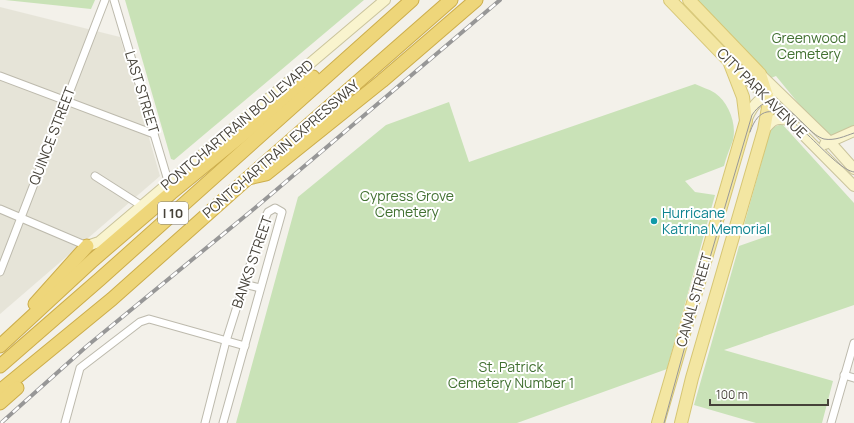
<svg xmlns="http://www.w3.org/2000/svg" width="854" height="423" viewBox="0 0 854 423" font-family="Manrope,sans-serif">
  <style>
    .residential { fill: #e6e4d8 }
    .green { fill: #c9e2b7 }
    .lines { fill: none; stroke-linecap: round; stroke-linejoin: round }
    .street-casing { stroke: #bdbaad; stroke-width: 9 }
    .secondary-casing { stroke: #cac49c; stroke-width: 12 }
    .primary-casing { stroke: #d6c674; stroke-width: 14 }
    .highway-casing { stroke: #ccad4b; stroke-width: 15 }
    .street { stroke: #fff; stroke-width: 7 }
    .secondary { stroke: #f9f4ce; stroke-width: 10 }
    .primary { stroke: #f3e6a2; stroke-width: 12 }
    .highway { stroke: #eed67a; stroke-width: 13 }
    .tram { stroke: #979797; stroke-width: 1 }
    .rail-casing { stroke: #979797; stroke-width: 4 }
    .rail { stroke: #fff; stroke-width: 2.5; stroke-dasharray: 8; stroke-linecap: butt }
    .culture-dot { fill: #0f9aa8; stroke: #fff; stroke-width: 1.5 }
    .labels { text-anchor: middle; stroke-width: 4; stroke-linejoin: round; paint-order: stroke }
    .shield { fill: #fff; stroke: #7e7b74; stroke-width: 1 }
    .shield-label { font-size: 13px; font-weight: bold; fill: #464239 }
    .park-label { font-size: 14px; fill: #427132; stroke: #fff }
    .street-label { font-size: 14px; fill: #464239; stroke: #fff }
    .culture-label { font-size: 14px; fill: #0d838f; stroke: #fff; text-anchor: start }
  </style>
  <rect width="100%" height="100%" fill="#f3f1ea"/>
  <polygon class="residential" points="0,7 120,37 160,176 0,314"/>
  <g class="green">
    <polygon points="5,0 95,0 91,9"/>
    <polygon points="125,0 364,0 174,160 171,159"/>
    <polygon points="689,0 854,0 854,131 830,142 776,76 766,80"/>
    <path d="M695,84C701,87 709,89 715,93C728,102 737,123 733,140C730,149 726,157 724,166L685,181L695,192L715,195L667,369L517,423H236L298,197L386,125L449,102L469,162Z"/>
    <polygon points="782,124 854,203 854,305 724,350 833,381 822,423 756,423 694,405 739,246 773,234 744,225 771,128"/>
  </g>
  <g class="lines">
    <defs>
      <g id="street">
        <polyline points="114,0 169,184"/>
        <polyline points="0,76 154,134"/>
        <polyline points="95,176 142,206"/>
        <polyline points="0,209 87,246"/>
        <polyline points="0,272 105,0"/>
        <polyline points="244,284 260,288"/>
        <polyline points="844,375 854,378"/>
        <polyline points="65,423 80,368 140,322 149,319 245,346"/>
        <polyline points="205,423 226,341 265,218 268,212 275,208 282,212 223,423"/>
        <polyline points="831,423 854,343"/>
      </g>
      <g id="secondary">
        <polyline points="731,62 854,186"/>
        <polyline points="760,74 830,142 854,169"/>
        <path d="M746,121C750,111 758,95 771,98"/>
        <path d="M764,130C772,120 775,117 788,120"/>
        <polyline points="825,144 854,131"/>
        <polyline points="87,246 99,242 385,0"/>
      </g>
      <g id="primary">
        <polyline points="658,423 746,121 743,97 729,61 670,0"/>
        <polyline points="681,423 692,378 764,130 769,102 760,74 689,0"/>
      </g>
      <g id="highway">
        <polyline points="248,178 266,174 382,81 476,0"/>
        <polyline points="35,304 87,246"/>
        <polyline points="0,346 93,260 171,193 313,77"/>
        <polyline points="0,366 100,279 412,0"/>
        <polyline points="0,391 112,299 248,178 451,0"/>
        <polyline points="0,403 17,388"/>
      </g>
    </defs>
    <use href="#street" class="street-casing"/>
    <use href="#secondary" class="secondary-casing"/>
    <use href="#primary" class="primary-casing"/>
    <use href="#highway" class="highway-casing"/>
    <use href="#street" class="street"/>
    <use href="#secondary" class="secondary"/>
    <use href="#primary" class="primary"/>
    <use href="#highway" class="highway"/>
    <g class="tram">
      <path d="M750,132C771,70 826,168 854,172"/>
      <path d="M664,423L699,295L752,115C778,77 802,133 824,139C835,141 845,136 854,133"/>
    </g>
    <defs>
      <polyline id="rail" points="1,423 87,346 255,208 500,0"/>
    </defs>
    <use href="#rail" class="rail-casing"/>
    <use href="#rail" class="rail"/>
  </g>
  <circle class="culture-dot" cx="654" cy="221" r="4"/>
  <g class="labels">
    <rect class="shield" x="158" y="202" width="30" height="22" rx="3"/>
    <g class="shield-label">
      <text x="173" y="218">I 10</text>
    </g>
    <g class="park-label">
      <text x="809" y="43">Greenwood<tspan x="809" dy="16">Cemetery</tspan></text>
      <text x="407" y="201">Cypress Grove<tspan x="407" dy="16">Cemetery</tspan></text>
      <text x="511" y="372">St. Patrick<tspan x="511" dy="16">Cemetery Number 1</tspan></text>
    </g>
    <g class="street-label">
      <text transform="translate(142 92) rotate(73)" y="5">LAST STREET</text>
      <text transform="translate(762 93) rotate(45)" y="5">CITY PARK AVENUE</text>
      <text transform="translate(237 125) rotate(-40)" y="5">PONTCHARTRAIN BOULEVARD</text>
      <text transform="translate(52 136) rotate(-69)" y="5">QUINCE STREET</text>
      <text transform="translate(281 149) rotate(-41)" y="5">PONTCHARTRAIN EXPRESSWAY</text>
      <text transform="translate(252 262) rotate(-71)" y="5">BANKS STREET</text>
      <text transform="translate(694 300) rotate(-74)" y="5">CANAL STREET</text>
    </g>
    <g class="culture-label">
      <text x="662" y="218">Hurricane<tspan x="662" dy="16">Katrina Memorial</tspan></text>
    </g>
  </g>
  <path d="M710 399v6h118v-6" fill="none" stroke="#464239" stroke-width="2"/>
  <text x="716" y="399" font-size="12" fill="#464239" stroke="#ffffff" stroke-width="3" paint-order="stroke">100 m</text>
</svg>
